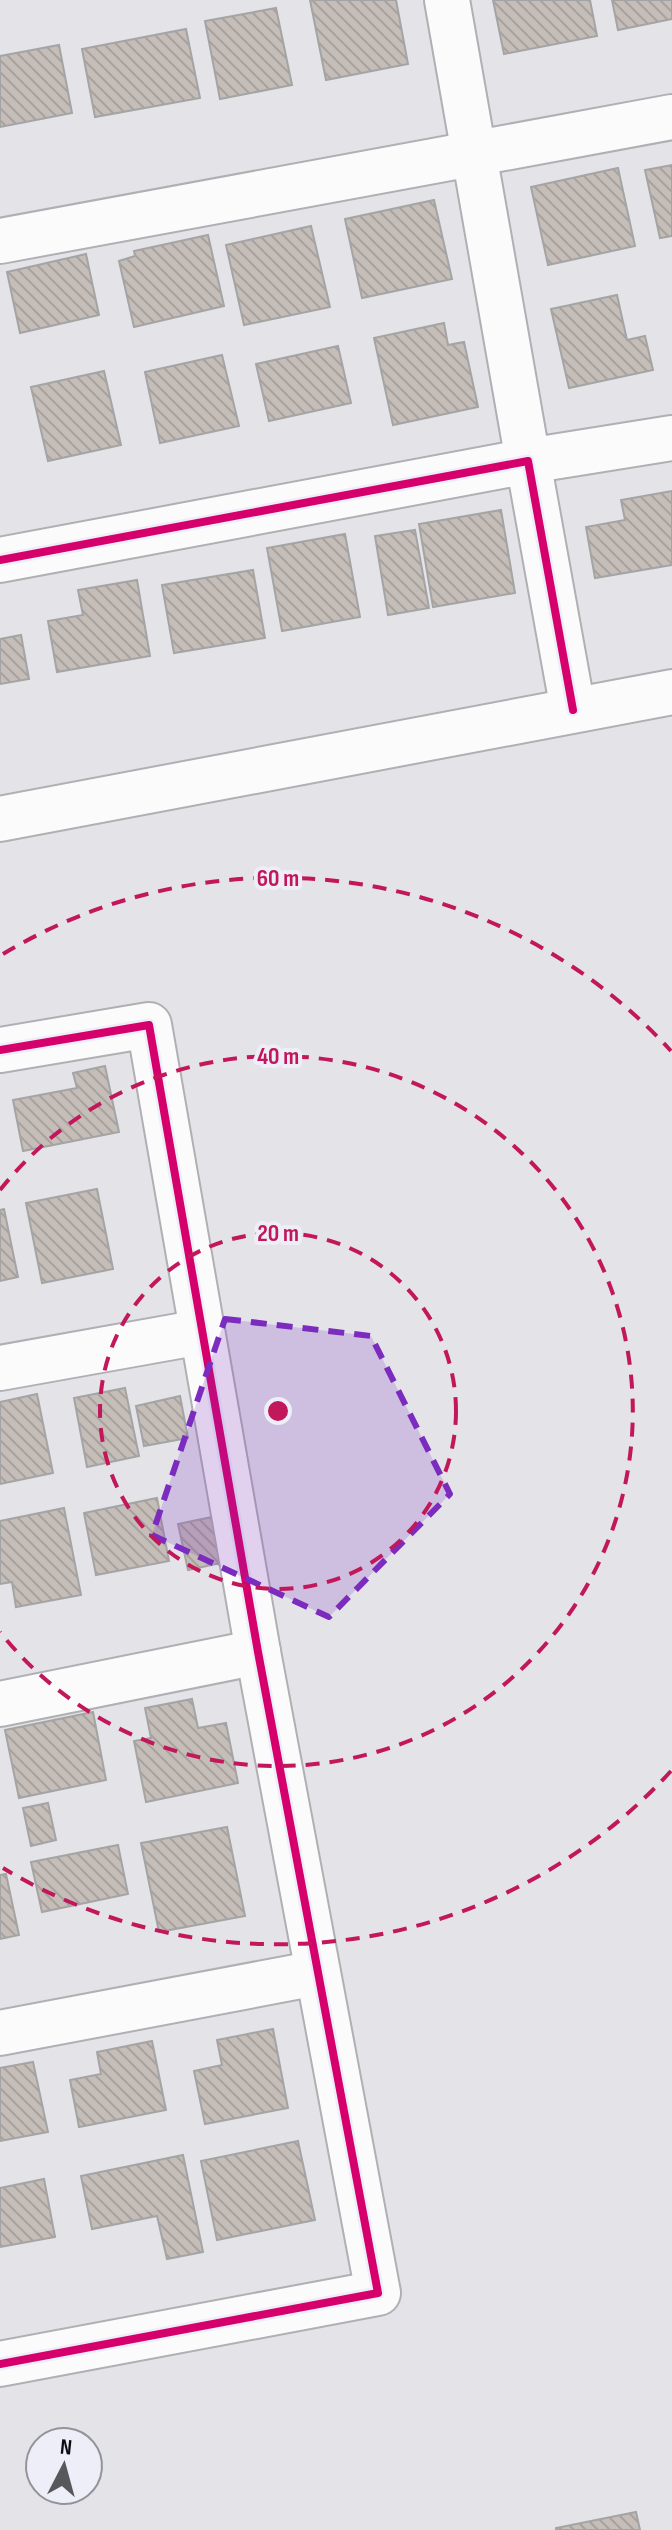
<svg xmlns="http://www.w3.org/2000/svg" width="672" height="2530" viewBox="0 0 672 2530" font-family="'Sofia Sans Condensed',sans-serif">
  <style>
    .building { fill: url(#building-back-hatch); stroke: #a5a4a5; stroke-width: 2 }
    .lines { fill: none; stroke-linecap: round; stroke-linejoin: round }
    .street-casing { stroke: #b0b0b4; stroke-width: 48 }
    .secondary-casing { stroke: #b0b0b4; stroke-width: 48 }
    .street { stroke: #fbfbfc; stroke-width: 44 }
    .secondary { stroke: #fbfbfc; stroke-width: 44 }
    .cycleway-casing { stroke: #edeef8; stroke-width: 13 }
    .cycleway { stroke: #d6006c; stroke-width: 8 }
    .marked { fill: #7b2cbf; fill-opacity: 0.2; stroke: #7b2cbf; stroke-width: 6; stroke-dasharray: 16 10; stroke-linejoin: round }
    .ring { fill: none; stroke: #c2185b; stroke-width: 4; stroke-dasharray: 14 10 }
    .centre { fill: #c2185b; stroke: #edeef8; stroke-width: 4 }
    .ring-label { font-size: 24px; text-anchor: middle; font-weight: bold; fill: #c2185b; stroke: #edeef8; stroke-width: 8; stroke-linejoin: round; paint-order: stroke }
  </style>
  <defs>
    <pattern id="building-back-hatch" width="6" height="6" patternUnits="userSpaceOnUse" patternTransform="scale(2)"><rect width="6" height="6" fill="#c5bdb8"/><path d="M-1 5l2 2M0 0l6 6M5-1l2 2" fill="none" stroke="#a8a19d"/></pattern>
  </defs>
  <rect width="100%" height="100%" fill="#e3e3e8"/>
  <g class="building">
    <polygon points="310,0 396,0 408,64 326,80"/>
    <polygon points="493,0 590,0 597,36 504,54"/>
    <polygon points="612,0 672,0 672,19 618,30"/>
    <polygon points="276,8 292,85 220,99 205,21"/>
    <polygon points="186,29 200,98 95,117 82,49"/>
    <polygon points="59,45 72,113 0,127 0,56"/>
    <polygon points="672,165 672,236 660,238 645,170"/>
    <polygon points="618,168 635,246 548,265 531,187"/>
    <polygon points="434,200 452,279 362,298 345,219"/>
    <polygon points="311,226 330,307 244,325 226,245"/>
    <polygon points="208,235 224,306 134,327 119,261 135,256 134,251"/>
    <polygon points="86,254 99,315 20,333 7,272"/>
    <polygon points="617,295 627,340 645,336 653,370 569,388 551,309"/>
    <polygon points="444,323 448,345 464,342 478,407 393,425 374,338"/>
    <polygon points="338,346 351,403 269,421 256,364"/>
    <polygon points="222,355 239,426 160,443 145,372"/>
    <polygon points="104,371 121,445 48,461 31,387"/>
    <polygon points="672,491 672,565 595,578 586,527 625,520 621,500"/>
    <polygon points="501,510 515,593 433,607 419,524"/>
    <polygon points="415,530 429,608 388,615 375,536"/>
    <polygon points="345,534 360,617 282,631 267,548"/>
    <polygon points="253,570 265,638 174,653 162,585"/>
    <polygon points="137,580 150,656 57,672 48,621 83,615 78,590"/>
    <polygon points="21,635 29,679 0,684 0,639"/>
    <polygon points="105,1066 119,1132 23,1151 13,1100 77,1088 73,1073"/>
    <polygon points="97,1189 113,1269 42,1283 26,1203"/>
    <polygon points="4,1209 18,1277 0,1281 0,1210"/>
    <polygon points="125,1388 139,1456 87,1467 74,1398"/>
    <polygon points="37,1394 53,1473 0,1484 0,1402"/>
    <polygon points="180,1396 188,1438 144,1446 136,1406"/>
    <polygon points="157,1498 169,1561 96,1575 84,1513"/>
    <polygon points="64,1508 81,1595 16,1607 12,1582 0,1584 0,1521"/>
    <polygon points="212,1517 221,1563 188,1570 178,1524"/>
    <polygon points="192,1699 198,1728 226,1723 238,1783 146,1802 134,1741 151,1738 145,1708"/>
    <polygon points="93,1712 106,1780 19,1798 5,1730"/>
    <polygon points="48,1803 56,1840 31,1846 23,1808"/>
    <polygon points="227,1827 245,1916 159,1932 141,1843"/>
    <polygon points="118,1845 128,1894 42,1912 31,1862"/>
    <polygon points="6,1874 19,1935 0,1939 0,1875"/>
    <polygon points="273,2029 288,2108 205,2124 194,2071 222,2065 217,2040"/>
    <polygon points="152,2041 166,2110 79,2127 70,2080 101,2074 97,2052"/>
    <polygon points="33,2062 48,2132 0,2141 0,2068"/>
    <polygon points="298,2141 315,2220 217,2240 201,2161"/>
    <polygon points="183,2155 203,2252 167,2259 157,2216 92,2229 81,2176"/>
    <polygon points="44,2179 55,2237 0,2247 0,2188"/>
    <polygon points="636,2512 640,2530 556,2530 556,2528"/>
  </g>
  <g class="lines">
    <defs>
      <g id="street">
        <polyline points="447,0 528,461 672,438"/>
        <polyline points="0,241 672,117"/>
        <polyline points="0,560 528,461 573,710"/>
        <polyline points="0,1050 149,1025 258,1652 378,2293 0,2364"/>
        <polyline points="0,1368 201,1332"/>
        <polyline points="0,1704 258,1652"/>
        <polyline points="0,2033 317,1973"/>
      </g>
      <polyline id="secondary" points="0,819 672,692"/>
    </defs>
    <use href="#street" class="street-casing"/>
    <use href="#secondary" class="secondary-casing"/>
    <use href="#street" class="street"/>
    <use href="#secondary" class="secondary"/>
    <defs>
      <g id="cycleway">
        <polyline points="0,560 528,461 573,710"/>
        <polyline points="0,1050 149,1025 258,1652 378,2293 0,2364"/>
      </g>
    </defs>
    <use href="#cycleway" class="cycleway-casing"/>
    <use href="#cycleway" class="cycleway"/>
  </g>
  <path class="marked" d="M225,1319L371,1336L450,1494L329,1617L152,1535Z"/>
  <g class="ring">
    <circle cx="278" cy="1411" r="178"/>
    <path d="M0 1190A355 355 0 1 1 0 1632"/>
    <path d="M671 1771A533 533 0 0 1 3 1868M3 954A533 533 0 0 1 671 1051"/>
  </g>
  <circle cx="278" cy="1411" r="12" class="centre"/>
  <g class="ring-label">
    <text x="278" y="886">60 m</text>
    <text x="278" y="1064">40 m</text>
    <text x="278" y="1241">20 m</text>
  </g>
  <g transform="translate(64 2466) rotate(6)"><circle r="38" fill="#edeef8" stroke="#93949b" stroke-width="2"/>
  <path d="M0-6L14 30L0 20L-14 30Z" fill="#58585c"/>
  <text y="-12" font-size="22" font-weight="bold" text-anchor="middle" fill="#0d0d10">N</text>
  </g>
</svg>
